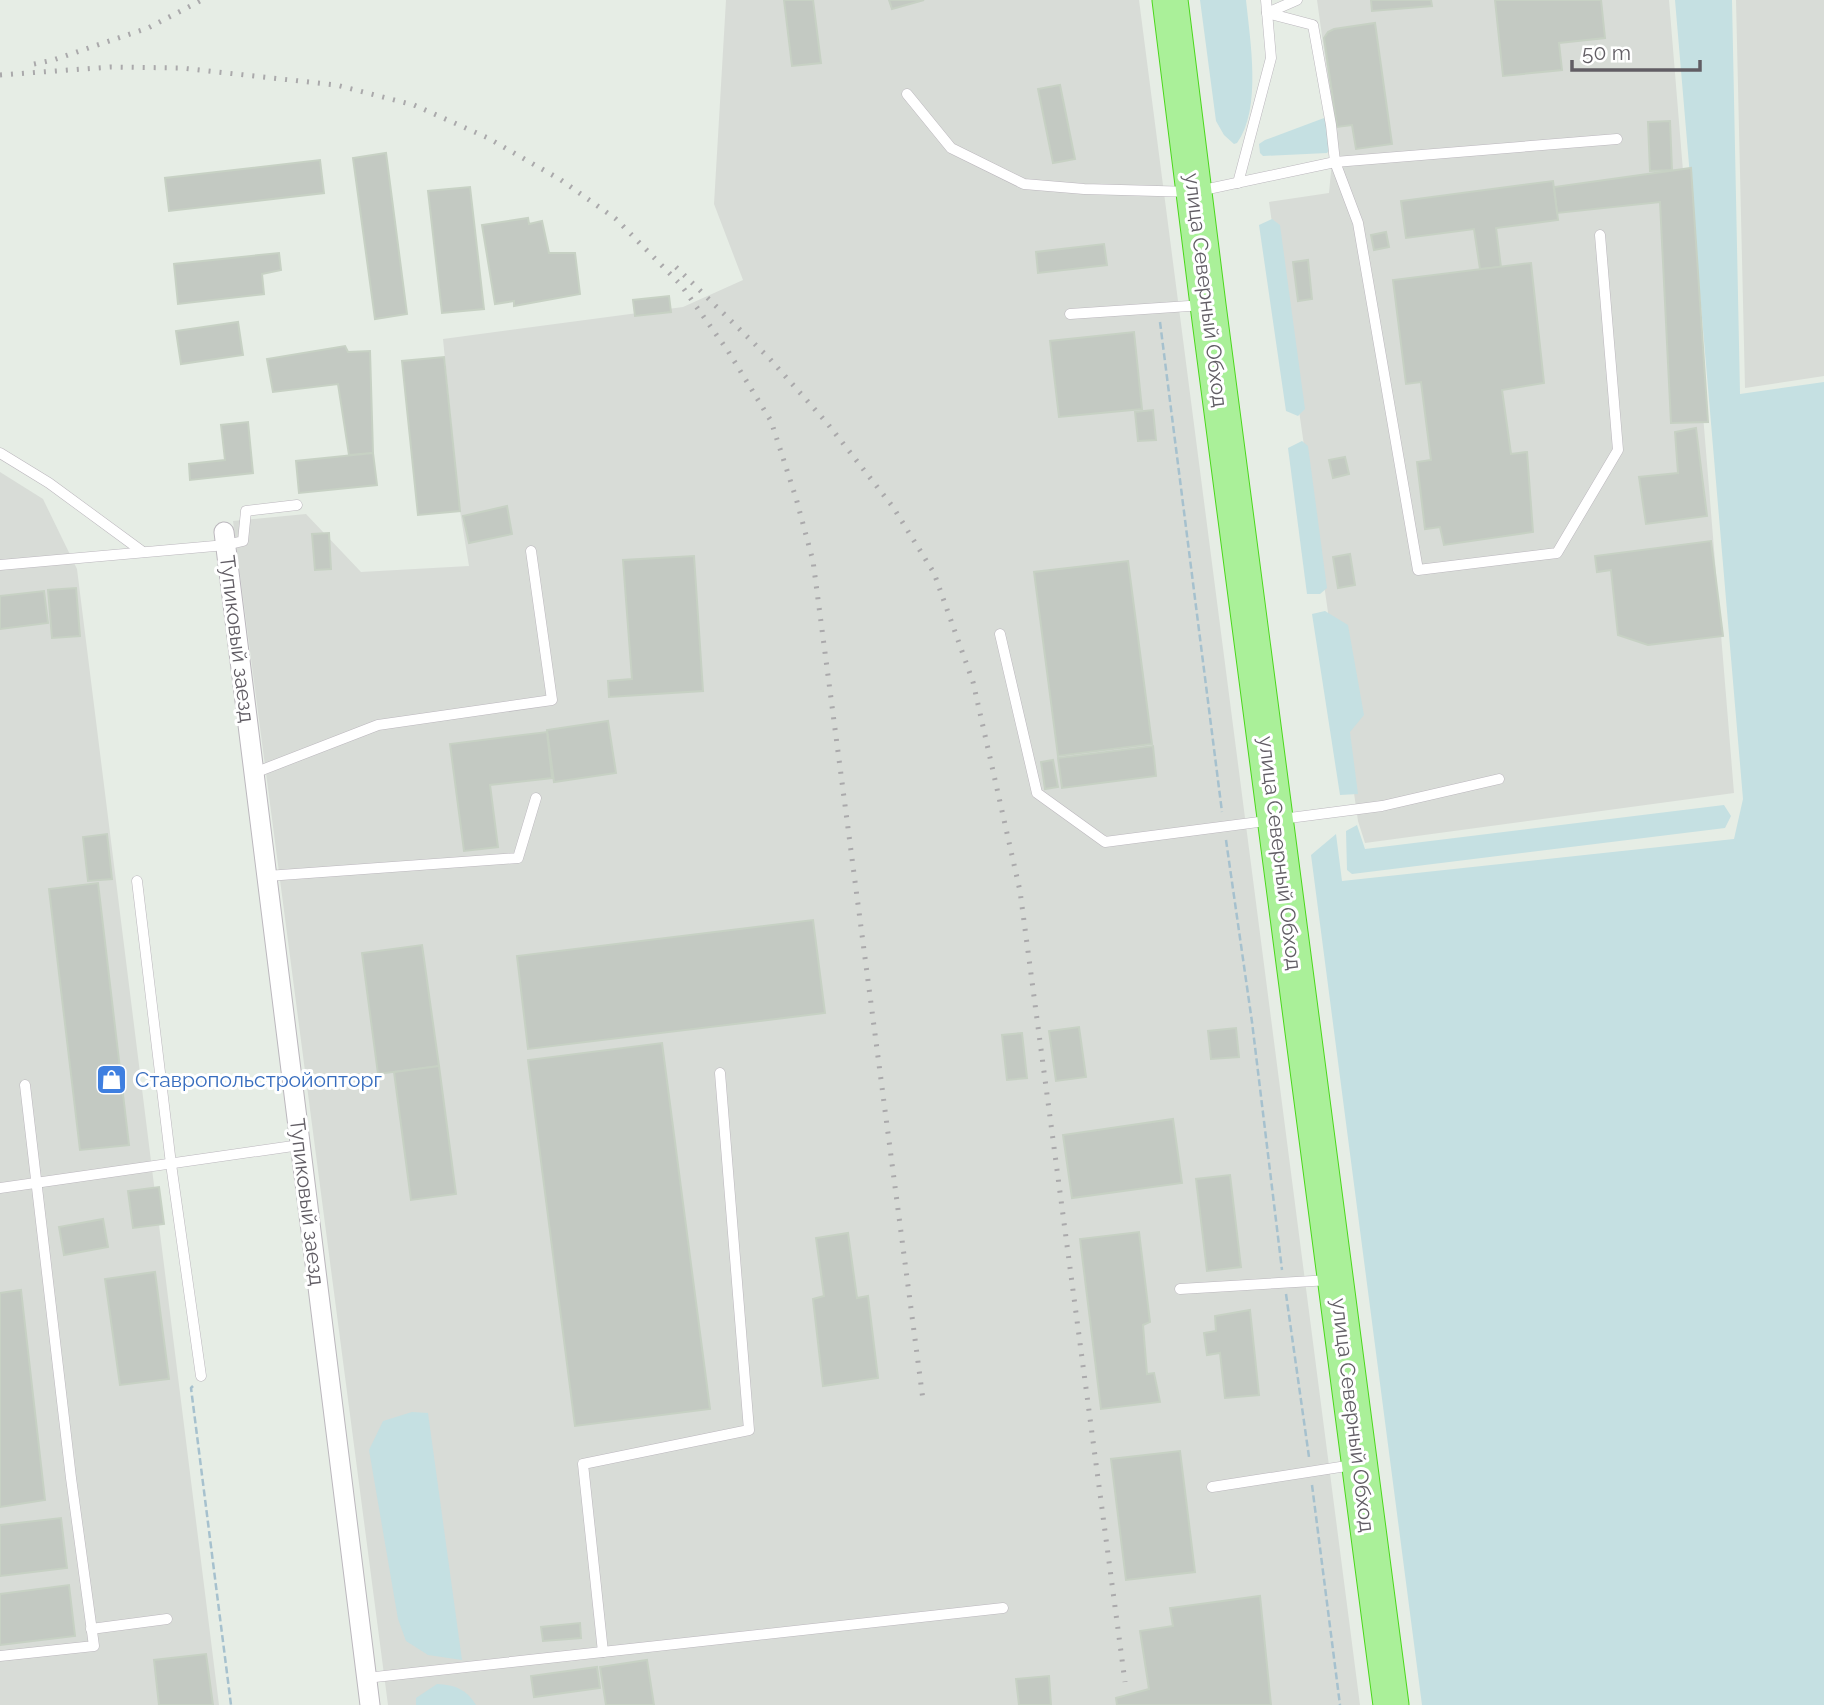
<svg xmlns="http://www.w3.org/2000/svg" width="1824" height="1705" viewBox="0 0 1824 1705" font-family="Raleway,sans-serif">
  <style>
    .industrial { fill: #d8dcd7 }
    .green { fill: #c5e0e2 }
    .building { fill: #c3c9c2; stroke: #c7d1c4; stroke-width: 2 }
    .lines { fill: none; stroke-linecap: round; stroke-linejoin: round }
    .lane-casing { stroke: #bbb7bd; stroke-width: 11 }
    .street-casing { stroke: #bbb7bd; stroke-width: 21 }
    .highway-casing { stroke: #4bd71c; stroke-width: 37 }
    .path { stroke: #a6c1ce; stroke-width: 2.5; stroke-dasharray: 7 3.5; stroke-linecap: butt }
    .lane { stroke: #fff; stroke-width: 10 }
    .street { stroke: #fff; stroke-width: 19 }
    .highway { stroke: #aaf099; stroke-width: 35 }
    .rail { stroke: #aaa9ab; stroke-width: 5; stroke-dasharray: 2 9; stroke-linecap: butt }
    .labels { text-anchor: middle; stroke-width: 6; stroke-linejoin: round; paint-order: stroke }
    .street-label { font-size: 21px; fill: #615d64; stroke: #fff }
    .shop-label { font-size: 21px; fill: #366cbe; stroke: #fff; text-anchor: start }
  </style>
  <rect width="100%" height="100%" fill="#e6ede5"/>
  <g class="industrial">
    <polygon points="726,0 1139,0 1360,1705 388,1705 233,521 306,514 361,572 469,566 460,511 443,339 683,307 743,280 714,204"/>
    <polygon points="1317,0 1669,0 1734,793 1365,843 1358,821 1269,202 1329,193 1335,129"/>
    <polygon points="1736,0 1824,0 1824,376 1745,388"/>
    <polygon points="0,472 43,499 77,569 219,1705 0,1705"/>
  </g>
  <g class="green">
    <path d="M1200,0H1246C1250,40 1262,109 1237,143L1234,144L1224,135L1216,121Z"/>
    <polygon points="1675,0 1732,0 1740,394 1824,382 1824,1705 1422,1705 1311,855 1336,834 1342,881 1734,839 1743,799"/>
    <polygon points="1324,118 1327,120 1330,149 1327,153 1263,156 1260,153 1259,144 1265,140"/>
    <polygon points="1272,219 1280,225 1305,409 1298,416 1286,411 1259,225"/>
    <polygon points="1302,441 1308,446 1327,588 1320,594 1307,594 1288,448"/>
    <polygon points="1325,611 1348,625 1364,715 1350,732 1358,794 1340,795 1312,614"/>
    <polygon points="1724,805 1731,816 1725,828 1352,874 1347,870 1346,831 1357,825 1365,849"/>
    <polygon points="412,1412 428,1413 462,1660 428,1655 406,1641 398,1619 369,1450 383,1421"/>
    <path d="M437,1684C455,1685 466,1689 476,1705H416V1698Z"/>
  </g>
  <g class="building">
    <polygon points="784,0 813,0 821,63 792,66"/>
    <polygon points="889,0 924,0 892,9"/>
    <polygon points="1371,0 1431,0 1432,6 1372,11"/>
    <polygon points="1495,0 1601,0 1605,38 1559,43 1562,70 1503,76"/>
    <polygon points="1375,23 1392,144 1356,149 1352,125 1337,127 1324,38 1328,32 1334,29"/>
    <polygon points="1060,85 1075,159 1053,163 1038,89"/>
    <polygon points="1670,121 1672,170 1650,171 1648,122"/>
    <polygon points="386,153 407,314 375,319 353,158"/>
    <polygon points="320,160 324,193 169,211 165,178"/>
    <polygon points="1691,168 1708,422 1671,423 1660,202 1557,213 1554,187"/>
    <polygon points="1553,181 1558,220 1496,228 1501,267 1480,269 1474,229 1406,238 1401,201"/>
    <polygon points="470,187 484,309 442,313 428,191"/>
    <polygon points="528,218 529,224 542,221 549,253 575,253 580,294 514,306 514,301 495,304 482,225"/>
    <polygon points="1386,232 1389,247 1374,250 1371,235"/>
    <polygon points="1104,244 1107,265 1038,273 1036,252"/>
    <polygon points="279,253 281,270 262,274 264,294 178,304 174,264"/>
    <polygon points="1308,260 1312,299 1298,301 1293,262"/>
    <polygon points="1531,263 1544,383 1502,390 1511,454 1527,452 1533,532 1444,545 1440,527 1425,529 1417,462 1431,460 1421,382 1406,384 1393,280"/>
    <polygon points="669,296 671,312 635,316 633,300"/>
    <polygon points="238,322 243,355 181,364 176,331"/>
    <polygon points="1134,332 1142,409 1059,417 1050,341"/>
    <polygon points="345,346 348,352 370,351 373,453 349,455 338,384 273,392 267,359"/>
    <polygon points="444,357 460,511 418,515 402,361"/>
    <polygon points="1153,410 1156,440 1138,441 1135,412"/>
    <polygon points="248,422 253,473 190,480 189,464 225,460 221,425"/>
    <polygon points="1696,428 1707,516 1646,524 1639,477 1678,473 1675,432"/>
    <polygon points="373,453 377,485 299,493 296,461"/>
    <polygon points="1345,457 1349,474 1333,478 1329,460"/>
    <polygon points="507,506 512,534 469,543 463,516"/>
    <polygon points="329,533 331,569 315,570 312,534"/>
    <polygon points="1711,541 1723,636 1648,645 1618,635 1611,570 1597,572 1595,556"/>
    <polygon points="1350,554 1355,585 1338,588 1333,557"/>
    <polygon points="694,556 703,691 609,697 608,681 632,679 623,560"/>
    <polygon points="1128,561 1152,744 1058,756 1034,572"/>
    <polygon points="76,588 80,636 52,638 48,590"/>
    <polygon points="44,591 48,623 0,629 0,596"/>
    <polygon points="608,721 616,773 554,782 547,730"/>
    <polygon points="547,732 552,778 490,785 498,847 464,851 450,744"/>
    <polygon points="1153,746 1156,776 1062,788 1058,758"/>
    <polygon points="1053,760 1058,787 1045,789 1041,762"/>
    <polygon points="107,834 112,879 88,881 83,837"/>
    <polygon points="98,883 129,1145 80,1150 49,889"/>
    <polygon points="813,920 825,1013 528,1049 517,956"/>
    <polygon points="422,945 439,1066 378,1074 362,953"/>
    <polygon points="1079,1027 1086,1077 1056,1081 1049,1031"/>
    <polygon points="1236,1028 1239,1057 1211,1059 1208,1031"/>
    <polygon points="1022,1033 1027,1078 1007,1080 1002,1035"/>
    <polygon points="662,1043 710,1409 575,1426 528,1060"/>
    <polygon points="439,1066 456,1194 411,1200 394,1072"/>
    <polygon points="1173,1119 1182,1183 1072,1198 1063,1135"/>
    <polygon points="1230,1175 1241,1267 1207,1271 1196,1179"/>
    <polygon points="159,1187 164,1224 133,1228 128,1191"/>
    <polygon points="103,1219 108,1247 64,1255 59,1227"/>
    <polygon points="1139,1232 1150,1322 1143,1325 1147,1374 1154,1373 1160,1402 1101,1409 1080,1239"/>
    <polygon points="848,1233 857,1298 868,1296 878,1378 823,1386 813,1299 824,1296 816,1238"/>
    <polygon points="155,1272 169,1379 120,1385 105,1279"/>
    <polygon points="21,1290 45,1500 0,1507 0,1293"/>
    <polygon points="1250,1310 1259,1395 1225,1398 1220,1353 1207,1355 1204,1333 1216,1331 1215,1316"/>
    <polygon points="1180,1451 1195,1572 1126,1580 1111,1459"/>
    <polygon points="61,1518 67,1568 0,1576 0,1525"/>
    <polygon points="69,1585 75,1636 0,1645 0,1594"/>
    <polygon points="1260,1596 1271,1705 1117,1705 1116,1698 1149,1689 1140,1631 1173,1626 1170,1608"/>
    <polygon points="580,1623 581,1638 543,1641 541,1627"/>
    <polygon points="206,1654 213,1705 159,1705 154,1660"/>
    <polygon points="647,1660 654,1705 606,1705 600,1667"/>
    <polygon points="597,1667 600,1688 534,1697 531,1676"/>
    <polygon points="1049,1676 1051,1705 1019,1705 1016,1679"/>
  </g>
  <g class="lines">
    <defs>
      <g id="lane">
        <polyline points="1297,0 1267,13 1313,25 1331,125 1335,162 1358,223 1418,570 1557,553 1618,450 1600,235"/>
        <polyline points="907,94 951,148 1024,184 1084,189 1194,192 1335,162 1617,139"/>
        <polyline points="1238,183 1271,58 1266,0"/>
        <polyline points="1070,314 1204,305"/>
        <polyline points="0,453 49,483 143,552"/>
        <polyline points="0,565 226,545 243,541 246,511 297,505"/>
        <polyline points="1000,634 1037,793 1105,842 1382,806 1499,779"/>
        <polyline points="254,773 378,725 552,700 531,551"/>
        <polyline points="267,876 518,858 536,798"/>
        <polyline points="137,881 171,1164 201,1376"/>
        <polyline points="0,1188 300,1145"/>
        <polyline points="1180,1289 1330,1280"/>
        <polyline points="1212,1487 1353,1465"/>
        <polyline points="91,1629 167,1619"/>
        <polyline points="603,1652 583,1464 749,1430 720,1073"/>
        <polyline points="0,1656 94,1646 71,1478 25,1085"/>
        <polyline points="366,1678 1003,1608"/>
      </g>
      <polyline id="street" points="224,532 370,1705"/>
      <polyline id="highway" points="1170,0 1208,305 1391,1705"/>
    </defs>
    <use href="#lane" class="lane-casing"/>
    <use href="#street" class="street-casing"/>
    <use href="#highway" class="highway-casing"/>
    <g class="path">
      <polyline points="1160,322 1222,812"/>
      <polyline points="1226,840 1252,1022 1282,1270"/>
      <polyline points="1286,1294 1309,1457"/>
      <polyline points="193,1386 191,1388 231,1705"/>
      <polyline points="1312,1485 1340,1705"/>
    </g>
    <use href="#lane" class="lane"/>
    <use href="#street" class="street"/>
    <use href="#highway" class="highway"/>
    <g class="rail">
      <polyline points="34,64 53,60 148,28 202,0"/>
      <polyline points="0,75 111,67 181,68 336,85 414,105 488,138 561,180 616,219 681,285 728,351 771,421 796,498 813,561 923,1400"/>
      <polyline points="676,267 769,358 827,423 893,507 934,573 973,682 1020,891 1125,1682"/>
    </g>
  </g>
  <defs>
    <symbol id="shop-square" viewBox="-11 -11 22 22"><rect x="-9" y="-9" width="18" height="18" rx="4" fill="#3f7fe0" stroke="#fff"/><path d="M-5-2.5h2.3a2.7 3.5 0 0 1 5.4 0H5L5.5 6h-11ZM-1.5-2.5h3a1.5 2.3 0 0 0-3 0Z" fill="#fff"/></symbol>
  </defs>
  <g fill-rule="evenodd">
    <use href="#shop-square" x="94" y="1062" width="35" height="35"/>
  </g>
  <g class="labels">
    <g class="street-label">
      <text transform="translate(1206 290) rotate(83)" y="7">улица Северный Обход</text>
      <text transform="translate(237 639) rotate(83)" y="7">Тупиковый заезд</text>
      <text transform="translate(1280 853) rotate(83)" y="7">улица Северный Обход</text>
      <text transform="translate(307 1202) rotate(83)" y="7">Тупиковый заезд</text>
      <text transform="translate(1353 1415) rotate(83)" y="7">улица Северный Обход</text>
    </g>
    <g class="shop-label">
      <text x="135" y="1087">Ставропольстройопторг</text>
    </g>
  </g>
  <path d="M1572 60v10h128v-10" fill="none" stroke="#615d64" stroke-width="3.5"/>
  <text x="1582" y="60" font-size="21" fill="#615d64" stroke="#ffffff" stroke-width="5" paint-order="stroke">50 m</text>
</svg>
